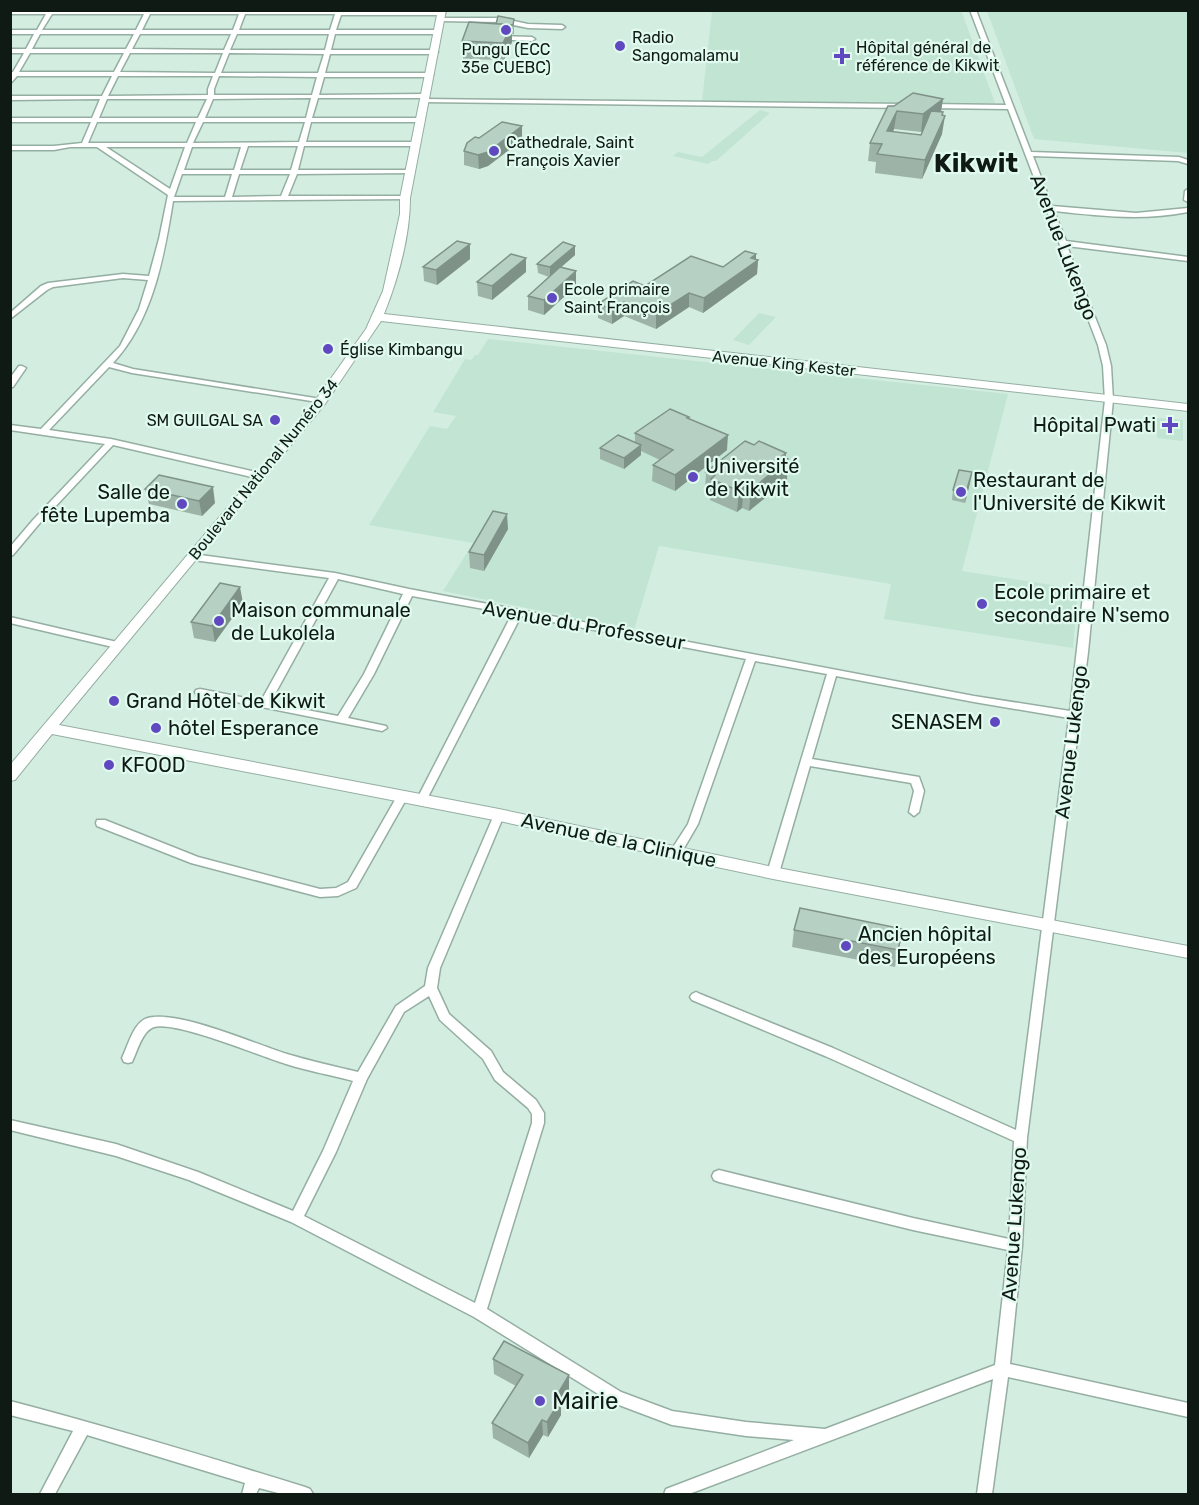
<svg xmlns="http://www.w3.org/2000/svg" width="1199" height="1505" viewBox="0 0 1199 1505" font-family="Rubik,sans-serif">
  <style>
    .built { fill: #c1e4d3 }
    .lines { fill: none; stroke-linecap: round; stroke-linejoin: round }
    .street-casing { stroke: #95aea2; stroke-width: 3 }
    .secondary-casing { stroke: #95aea2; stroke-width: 2 }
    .street { fill: #fff; fill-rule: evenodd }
    .secondary { fill: #fff; fill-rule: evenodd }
    .wall { fill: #9db3a8; fill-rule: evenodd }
    .shaded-wall { fill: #7f9288 }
    .building { fill: #b6d0c3; stroke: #7f9288; stroke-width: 1.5 }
    .poi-dot { fill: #5f48c0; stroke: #e0fbee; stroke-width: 2 }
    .labels { text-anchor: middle; stroke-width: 4.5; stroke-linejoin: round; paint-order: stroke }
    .far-poi-label { font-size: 16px; fill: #101a15; stroke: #e0fbee; text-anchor: start }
    .far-street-label { font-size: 16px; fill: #101a15; stroke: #e0fbee }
    .street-label { font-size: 20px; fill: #101a15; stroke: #e0fbee }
    .poi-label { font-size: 20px; fill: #101a15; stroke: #e0fbee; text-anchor: start }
    .near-poi-label { font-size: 24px; fill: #101a15; stroke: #e0fbee; text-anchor: start }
    .far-town-label { font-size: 27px; font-weight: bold; fill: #101a15; stroke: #e0fbee }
  </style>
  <rect width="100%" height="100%" fill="#d3eee1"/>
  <g class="built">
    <polygon points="961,10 995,103 702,101 712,11"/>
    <polygon points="987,11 1188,11 1188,153 1034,139"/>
    <polygon points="760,110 770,113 716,161 712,161 708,164 673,156 678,152 702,157"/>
    <polygon points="759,313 776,317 749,345 733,340"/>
    <polygon points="488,339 1008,394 962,571 1078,589 1073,648 884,619 891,584 659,546 634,630 443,591 473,543 369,525 430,426 447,429 456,416 433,412 465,359 471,360 475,355 478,355"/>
    <polygon points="1157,418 1183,420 1183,441 1157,438"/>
  </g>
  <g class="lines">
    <defs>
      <g id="street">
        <path d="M10,10L442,11L445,13L442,15H341L336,30H438L441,32L438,34H335L331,50H435L438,52L435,54H330L325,73H430L433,75L430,77H324L319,95L425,94L428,96L425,98H318L312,118H421L424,120L421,122H311L306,142H416L419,144L416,146H304L298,170H411L413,171V173L297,174L288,196H405L408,198L407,199L173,201C164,257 153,320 113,363L133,369L321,399H324V403L132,373L109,367L49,430L111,439L260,473L264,476L260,479L113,445L39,524L13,555L10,556V547L33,520L105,444L10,430V425L41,429L120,346L139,309L148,280L123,278L53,287L47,290L10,319V313L41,286L48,283L123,274L149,276L159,239L168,195L97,147H70L54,150H10V146H54L82,143L91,122H10V118H92L100,99L10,100V96H102L112,76H17L10,84V72H13L24,53H10V49H26L34,34H10V30H37L46,14H10ZM52,14H144L136,30H42ZM150,14H239L233,30H142ZM245,14H335L330,30H239ZM40,34H134L126,49H32ZM140,34H231L224,50L132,49ZM237,34H329L325,50H230ZM30,53H124L114,72H19ZM130,53H223L215,73L120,72ZM229,53L324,54L318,73H221ZM118,76H213L208,89V95L108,96ZM219,76L317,77L312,95H214V89ZM311,98L306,118H205L213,99ZM107,99H207L198,118H99ZM97,122H196L187,143H88ZM203,122H305L299,142L193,143ZM248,146H298L291,170H240ZM106,147H185L170,189ZM192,147H241L234,170H184ZM182,174H232L225,197H174ZM239,174H290L281,196L232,197Z"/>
        <path d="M970,10H976L1031,152L1179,157L1188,160V164L1178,161L1033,156L1052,206L1136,213L1188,208V212C1143,221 1099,216 1054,211L1066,241L1188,257V261L1067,246L1106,345L1111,366L1113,400L1088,652L1027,1138L1022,1246L1010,1364L1188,1403V1417L1008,1377L992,1494H977L993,1379L689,1494H664L666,1489L794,1440L746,1436L672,1425L611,1402L474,1317L291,1222L189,1180L116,1156L10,1130V1120L116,1144L198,1172L293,1211L323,1151L353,1081C331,1075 308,1071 286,1064C260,1056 176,1021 154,1027C142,1031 137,1052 132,1062L128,1063L124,1062L122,1058C128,1046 133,1025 145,1019C172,1007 257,1045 287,1054C310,1061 334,1066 358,1072L396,1006L425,986L428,968L494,815L499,811L504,815L440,968L437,988L449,1014L491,1051L503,1072L536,1100L544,1113V1123L487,1309L621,1392L672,1411L746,1422L825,1429L995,1365L1008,1250L913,1230L719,1182L714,1180L712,1176L714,1172L719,1170L913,1218L1009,1239L1014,1141L825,1056L692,1000L690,997L692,994L696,992L700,994L833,1048L1016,1130L1069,718L974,702L836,676L812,759L919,777L924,791L919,812L914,816L909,812L914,791L911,783L810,766L779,873L777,876H769L767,873L827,674L755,661L698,824L680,855H672L670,852L688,824L746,659L521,616L427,799L422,803L417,799L512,614L412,596L374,674L348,718L386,726L387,728L382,731L196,694L195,692L196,690L200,689L261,701L329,578L193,560L188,557L193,554L335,573L409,589L974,696L1070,711L1105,400L1103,366L1098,345L1008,109L927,108L924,106L927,104L1006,105ZM338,579L403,594L364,674L338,716L270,703ZM429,996L440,1020L483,1059L495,1080L528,1108L532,1114V1123L475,1303L304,1216L336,1152L367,1079L404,1012Z"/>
        <polygon points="440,18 499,18 528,24 562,25 565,27 562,29 528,28 499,22 438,21 438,19"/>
        <polygon points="499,36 532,37 535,39 532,41 497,39 497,37"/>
        <polygon points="424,99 909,104 912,106 909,108 422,102 421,101"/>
        <polygon points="1188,189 1188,202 1184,200 1185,191"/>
        <polygon points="19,366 22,366 26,368 13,387 10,387 10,378"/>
        <polygon points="10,617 117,642 122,645 117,648 10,623"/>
        <polygon points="403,792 408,796 356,888 338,896 320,897 191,863 97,826 96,823 97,820 105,820 198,857 320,889 336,888 348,882 399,793"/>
        <path d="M10,1401C110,1427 208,1457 305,1487L310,1489L313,1494H282L259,1488L256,1494H242L245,1483L87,1435L55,1494H40L73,1431L10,1415Z"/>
      </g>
      <path id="secondary" d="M438,10H446L410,198C410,236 398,279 384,314L1188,404V411L381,321L325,404L59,725L499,809L773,867L1188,946V958L773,879L499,821L52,734L15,780L10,781V765L260,469L317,398L366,329L383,291L400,214V198Z"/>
    </defs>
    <use href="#street" class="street-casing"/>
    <use href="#secondary" class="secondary-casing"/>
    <use href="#street" class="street"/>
    <use href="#secondary" class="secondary"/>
  </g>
  <g class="wall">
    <polygon points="514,19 514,34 512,34 512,42 504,60 463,59 462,41 496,24"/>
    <path d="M943,99L941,112L942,115V134L922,179L875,173L876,162L868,161L870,143L894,106ZM894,129L921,132L923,130L921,135L893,132Z"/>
    <polygon points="522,126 522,140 488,166 479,169 464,165 464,151 479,138"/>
    <polygon points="575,246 575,255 561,267 576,271 576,286 544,315 528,310 528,296 549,277 538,273 537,264"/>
    <polygon points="470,259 437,285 424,281 423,267"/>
    <polygon points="758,260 757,274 703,313 689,307 656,329 624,316 612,324 598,318 598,304 645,286 723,267"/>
    <polygon points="526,272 492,300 478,296 477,282"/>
    <polygon points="689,419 727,450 675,491 652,481 653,465 660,460 641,451 641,455 624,469 600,459 600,448 635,442 635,433"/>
    <polygon points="786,458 787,480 749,511 742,508 737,512 710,500 710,495 705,493 706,472"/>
    <polygon points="970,483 965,503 952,500 953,490"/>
    <polygon points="145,489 215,503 202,516 149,504"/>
    <polygon points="508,529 484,571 470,568 469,552"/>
    <polygon points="243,603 215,642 194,638 191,622"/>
    <polygon points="903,929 895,967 792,947 794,930"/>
    <polygon points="493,1359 569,1391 561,1404 561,1415 548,1437 543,1435 529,1458 493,1438 492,1423 516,1386 494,1374"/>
  </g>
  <g class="shaded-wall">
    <polygon points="512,25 512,42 504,60 503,43"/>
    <polygon points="943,99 940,117 921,132 923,114"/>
    <polygon points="897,111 894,129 885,149 887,131"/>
    <polygon points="943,112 941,123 945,116 942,134 922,179 925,160"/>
    <polygon points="522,126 522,140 488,166 479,169 478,155"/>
    <polygon points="470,244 470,259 437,285 436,270"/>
    <polygon points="575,246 575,255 550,277 550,267"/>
    <polygon points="756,254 756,262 758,260 757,274 703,313 704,298"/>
    <polygon points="526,258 526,272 492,300 492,286"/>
    <polygon points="576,271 576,286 544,315 544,300"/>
    <polygon points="689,293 689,307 656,329 656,314"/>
    <polygon points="624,302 624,316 612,324 612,309"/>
    <polygon points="728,435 727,450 675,491 675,475"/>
    <polygon points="641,445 641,455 624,469 624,458"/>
    <polygon points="786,453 786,461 788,459 787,480 749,511 751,490 782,456"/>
    <polygon points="972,472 970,483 965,503 966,492"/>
    <polygon points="213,487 215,503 202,516 199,501"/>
    <polygon points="744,487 742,508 737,512 739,491"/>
    <polygon points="507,514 508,529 484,571 484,555"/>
    <polygon points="240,587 243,603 215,642 212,626"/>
    <polygon points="569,1375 569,1391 561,1404 561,1415 548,1437 547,1422 556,1397"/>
    <polygon points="542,1420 543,1435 529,1458 528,1443"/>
  </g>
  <g class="building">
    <polygon points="498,16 514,19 513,25 496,24"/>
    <polygon points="469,22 512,25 503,43 462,41"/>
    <polygon points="913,93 943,99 923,114 897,111 887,131 921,135 931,111 943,112 942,115 945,116 925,160 877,154 882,144 870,143 888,106 894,106"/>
    <polygon points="502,122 522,126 488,152 478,155 464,151 467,143 475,137 479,138"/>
    <polygon points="457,241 470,244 436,270 423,267"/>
    <polygon points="563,242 575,246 550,267 537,264"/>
    <polygon points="745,251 756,254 751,258 758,260 704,298 689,293 656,314 624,302 612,309 598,304 633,281 645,286 691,256 723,267"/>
    <polygon points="511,254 526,258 492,286 477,282"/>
    <polygon points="560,267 576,271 544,300 528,296"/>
    <polygon points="670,409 689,417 687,418 728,435 675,475 653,465 673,450 635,433"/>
    <polygon points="618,435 641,445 624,458 600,448"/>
    <polygon points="745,441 754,445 759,441 786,453 782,456 788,459 751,490 744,487 739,491 711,479 715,475 706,472"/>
    <polygon points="959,470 972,472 966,492 953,490"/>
    <polygon points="159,475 213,487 199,501 145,489"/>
    <polygon points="493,511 507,514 484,555 469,552"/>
    <polygon points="220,583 240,587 212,626 191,622"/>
    <polygon points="800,908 903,929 898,950 794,930"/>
    <polygon points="504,1341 569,1375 556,1397 561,1399 547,1422 542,1420 528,1443 492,1423 523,1375 493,1359"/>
  </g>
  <g class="poi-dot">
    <circle cx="506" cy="30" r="6"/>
    <circle cx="620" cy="46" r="6"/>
    <path d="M839 47h6v6h6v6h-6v6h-6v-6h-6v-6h6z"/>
    <circle cx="494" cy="151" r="6"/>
    <circle cx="552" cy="298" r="6"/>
    <circle cx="328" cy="349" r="6"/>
    <circle cx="275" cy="420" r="6"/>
    <path d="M1167 416h6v6h6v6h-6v6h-6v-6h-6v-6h6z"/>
    <circle cx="693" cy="477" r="6"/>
    <circle cx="961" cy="492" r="6"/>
    <circle cx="182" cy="504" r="6"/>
    <circle cx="982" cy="604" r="6"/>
    <circle cx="219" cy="621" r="6"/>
    <circle cx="114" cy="701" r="6"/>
    <circle cx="995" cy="722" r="6"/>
    <circle cx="156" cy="728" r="6"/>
    <circle cx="109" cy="765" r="6"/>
    <circle cx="846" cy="946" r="6"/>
    <circle cx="540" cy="1401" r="6"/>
  </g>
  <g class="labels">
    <g class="far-poi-label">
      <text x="632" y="43">Radio<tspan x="632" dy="18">Sangomalamu</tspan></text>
      <text x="856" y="53">Hôpital général de<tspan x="856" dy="18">référence de Kikwit</tspan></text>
      <text x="506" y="55" text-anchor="middle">Pungu (ECC<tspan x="506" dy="18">35e CUEBC)</tspan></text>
      <text x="506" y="148">Cathedrale, Saint<tspan x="506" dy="18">François Xavier</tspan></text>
      <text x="564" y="295">Ecole primaire<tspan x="564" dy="18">Saint François</tspan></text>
      <text x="340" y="355">Église Kimbangu</text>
      <text x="263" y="426" text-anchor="end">SM GUILGAL SA</text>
    </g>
    <g class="far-street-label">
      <text transform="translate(784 363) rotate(6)" y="6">Avenue King Kester</text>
      <text transform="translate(263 469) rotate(-51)" y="6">Boulevard National Numéro 34</text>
    </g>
    <g class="street-label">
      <text transform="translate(1064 247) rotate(69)" y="7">Avenue Lukengo</text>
      <text transform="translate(584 625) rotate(10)" y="7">Avenue du Professeur</text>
      <text transform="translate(1071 742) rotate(-83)" y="7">Avenue Lukengo</text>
      <text transform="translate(619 840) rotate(12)" y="7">Avenue de la Clinique</text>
      <text transform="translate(1014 1224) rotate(-86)" y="7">Avenue Lukengo</text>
    </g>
    <g class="poi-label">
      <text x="1156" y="432" text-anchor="end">Hôpital Pwati</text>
      <text x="705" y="473">Université<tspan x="705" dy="23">de Kikwit</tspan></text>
      <text x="973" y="487">Restaurant de<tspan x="973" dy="23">l'Université de Kikwit</tspan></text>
      <text x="170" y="499" text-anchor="end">Salle de<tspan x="170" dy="23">fête Lupemba</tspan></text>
      <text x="994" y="599">Ecole primaire et<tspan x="994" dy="23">secondaire N'semo</tspan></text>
      <text x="231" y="617">Maison communale<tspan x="231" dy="23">de Lukolela</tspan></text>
      <text x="126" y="708">Grand Hôtel de Kikwit</text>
      <text x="983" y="729" text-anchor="end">SENASEM</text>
      <text x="168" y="735">hôtel Esperance</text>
      <text x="121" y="772">KFOOD</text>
      <text x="858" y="941">Ancien hôpital<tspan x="858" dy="23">des Européens</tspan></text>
    </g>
    <g class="near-poi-label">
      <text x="552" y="1409">Mairie</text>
    </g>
    <g class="far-town-label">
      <text x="976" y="172">Kikwit</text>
    </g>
  </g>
  <rect width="1199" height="1505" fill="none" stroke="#101a15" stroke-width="24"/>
</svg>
